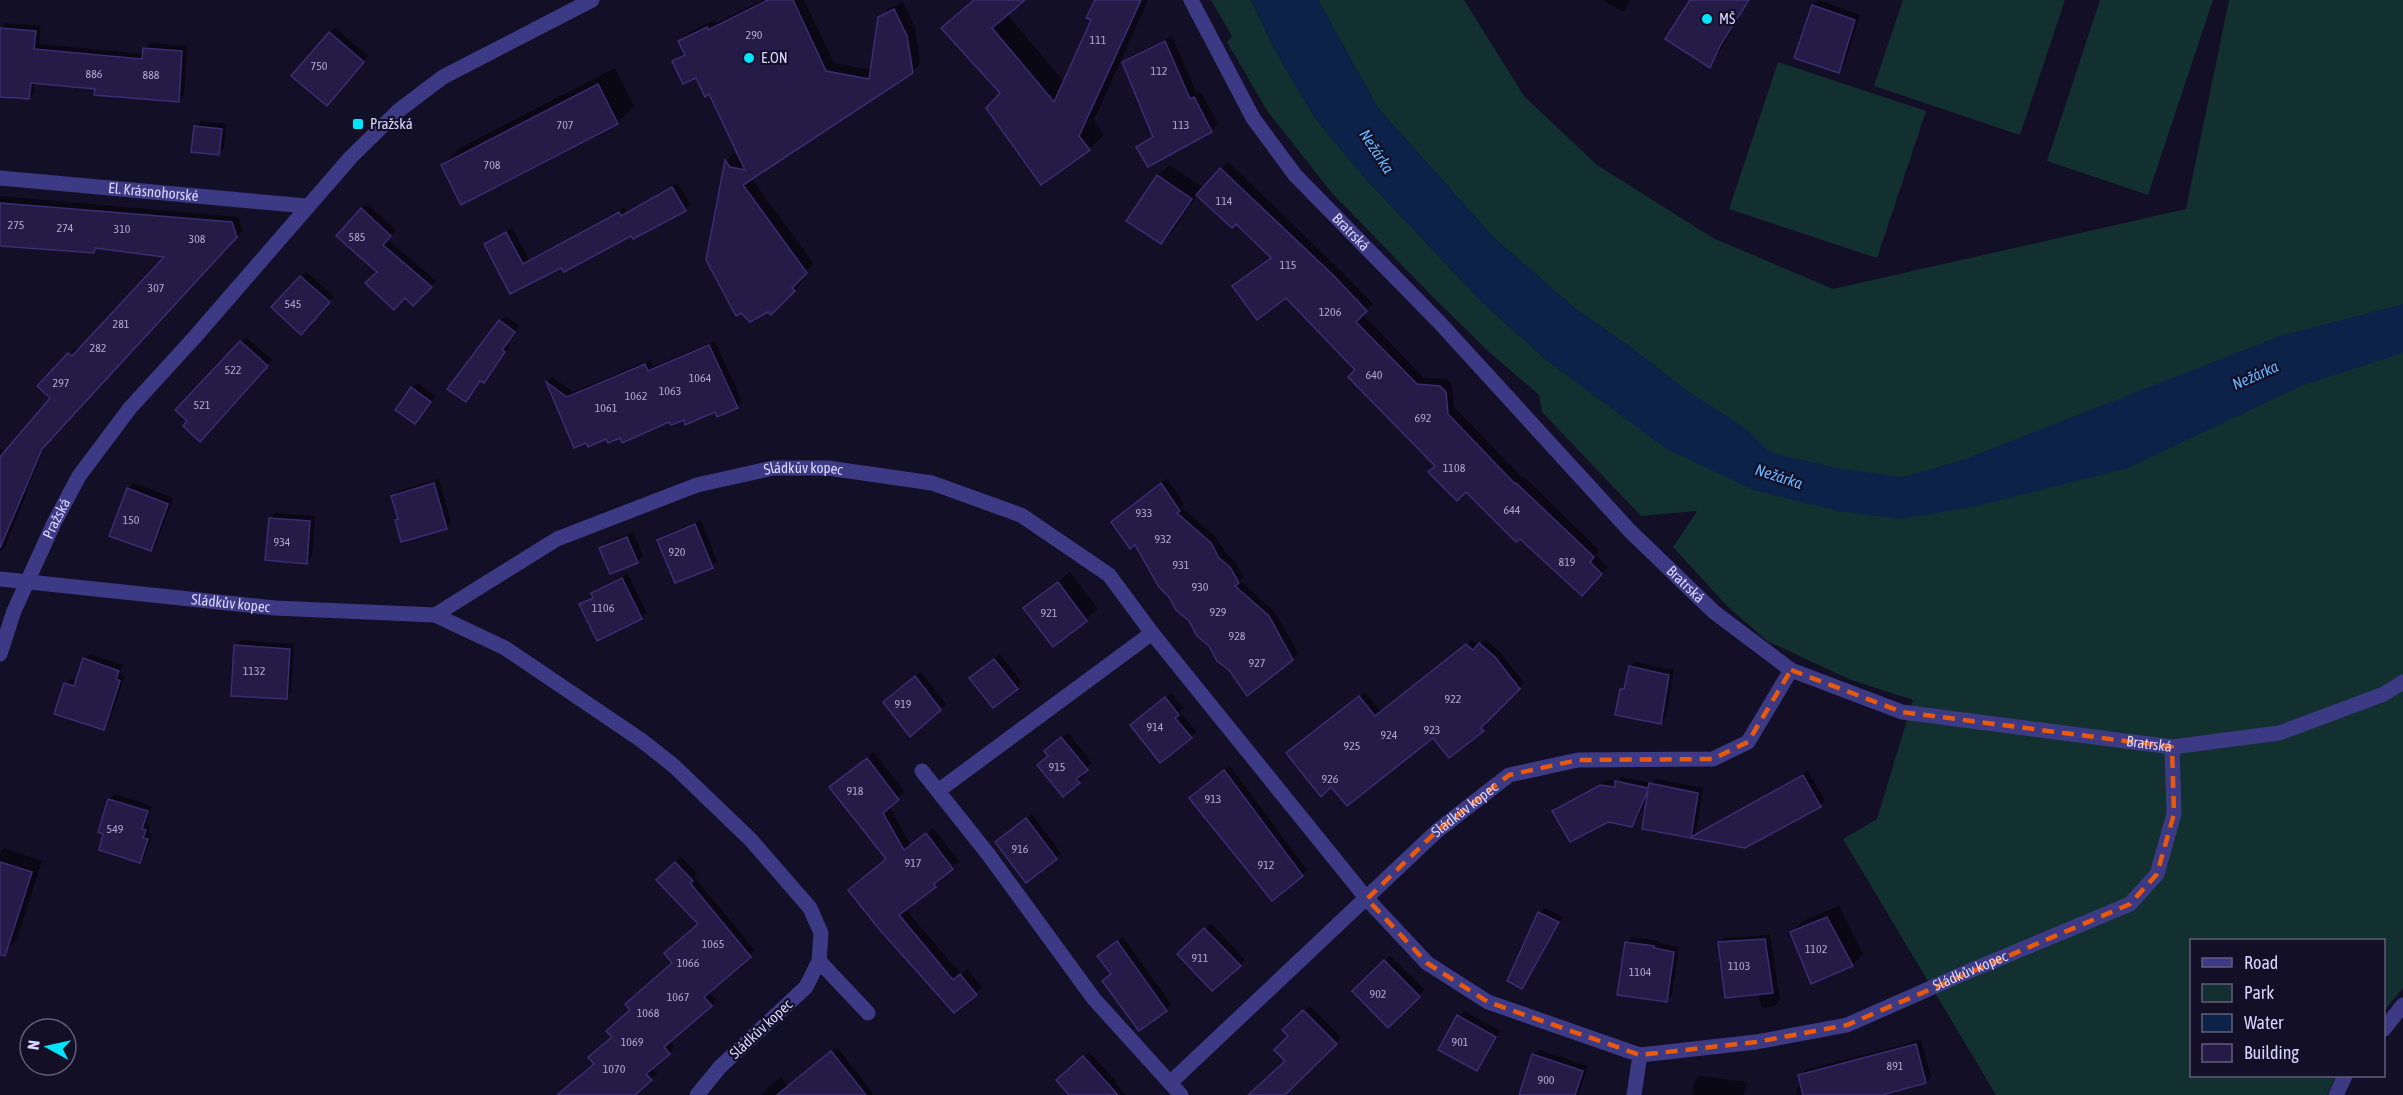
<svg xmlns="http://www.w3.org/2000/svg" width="2403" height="1095" viewBox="0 0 2403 1095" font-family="'Asap Condensed',sans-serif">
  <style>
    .green { fill: #12302f }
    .water { fill: #0c2248 }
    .shadow { fill: #0007 }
    .building { fill: #241b47; stroke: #3b2d73; stroke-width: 1.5 }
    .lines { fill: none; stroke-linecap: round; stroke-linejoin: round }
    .minor { stroke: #3d3a85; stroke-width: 15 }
    .marked { fill: none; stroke: #e8590c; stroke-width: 4.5; stroke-dasharray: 12 8; stroke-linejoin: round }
    .poi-dot { fill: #00e5ff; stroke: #130f26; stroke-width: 2 }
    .labels { text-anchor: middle; stroke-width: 4.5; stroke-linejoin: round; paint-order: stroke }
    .number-label { font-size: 12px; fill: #aca6d1 }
    .poi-label { font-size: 15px; fill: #d9d4ff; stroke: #130f26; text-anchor: start }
    .street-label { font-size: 15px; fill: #d9d4ff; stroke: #130f26 }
    .water-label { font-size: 16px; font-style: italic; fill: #62b6ff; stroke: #130f26 }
  </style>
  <rect width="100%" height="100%" fill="#130f26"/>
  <g class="green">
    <polygon points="1211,0 1251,0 1276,52 1315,118 1364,177 1483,303 1550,363 1603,401 1686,390 1629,346 1578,311 1494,238 1378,108 1318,0 1464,0 1524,96 1597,165 1713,238 1833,289 2186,209 2229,0 2403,0 2403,988 2384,1011 2384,940 2192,940 2192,1076 2336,1076 2327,1095 1996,1095 1843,839 1877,819 1913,700 1851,680 1767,641 1727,606 1673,547 1697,511 1641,516 1542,412 1539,395 1489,352 1431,295 1332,193 1268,112 1227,42 1232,36"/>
    <polygon points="1903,0 2065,0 2020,135 1874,86"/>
    <polygon points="2100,0 2213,0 2148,195 2047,161"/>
    <polygon points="1778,62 1926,111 1877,258 1729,209"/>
  </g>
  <polygon class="water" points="1251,0 1318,0 1378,108 1494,238 1578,311 1629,346 1686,390 1748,430 1771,453 1842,469 1903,477 1965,459 2280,336 2403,304 2403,353 2301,386 2128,468 1977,506 1901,519 1838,511 1753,490 1665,448 1550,363 1483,303 1364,177 1315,118 1276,52"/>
  <g class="shadow">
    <polygon points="763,0 804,0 834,63 872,70 880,17 888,9 903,2 915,27 920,63 912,72 751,178 814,264 798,279 802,282 771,313 707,259 726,161 734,153 744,164 710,92 697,76 674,61 685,51 680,41 688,33 715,20 716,23"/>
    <polygon points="973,0 1023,0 1007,14 1064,82 1102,0 1148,0 1094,120 1104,135 1089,149 1002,93 943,28"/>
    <polygon points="1603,0 1631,0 1623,12"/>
    <polygon points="1691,0 1749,0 1715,60 1710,66"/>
    <polygon points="1818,0 1860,15 1844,66 1838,71 1813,5"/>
    <polygon points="5,23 41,26 39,44 144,54 145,49 150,43 187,46 184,95 178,100 96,88 35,82 34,93 29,98 0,97 0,28"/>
    <polygon points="335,28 368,56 332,99 330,33"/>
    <polygon points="1172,36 1197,94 1201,92 1218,124 1211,131 1138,147 1153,135 1124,62 1131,56"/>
    <polygon points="615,68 634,106 617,123 443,165 460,148"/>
    <polygon points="201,121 226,124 224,148 218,153 196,127"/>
    <polygon points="1228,162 1340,270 1373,304 1362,314 1424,378 1447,379 1452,385 1454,407 1523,478 1524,477 1599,550 1595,554 1608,567 1589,587 1437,465 1357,370 1286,296 1234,286 1272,257 1236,222 1197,195 1173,231 1161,243 1158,176 1169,165 1204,188"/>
    <polygon points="678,183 690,204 685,210 562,266 510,292 486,244 491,239 512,228 529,260 625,207 626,212"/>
    <polygon points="0,196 238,217 243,230 47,441 5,547 0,551 0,449 6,452 52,397 39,386 75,348 79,350 167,255 98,247 93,252 0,245"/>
    <polygon points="367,204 396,230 387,239 436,281 413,304 379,272 362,209"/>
    <polygon points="306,272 334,296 306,328 301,277"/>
    <polygon points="506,316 519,326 506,344 510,346 489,376 481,380 466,400 500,321"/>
    <polygon points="246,337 272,360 205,434 177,410"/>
    <polygon points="715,341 742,401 737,407 670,420 621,436 587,441 575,446 548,382 552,377 573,392 650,360 653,367"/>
    <polygon points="418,383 435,396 420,417 412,388"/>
    <polygon points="439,479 451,522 446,528 396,520 399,517 393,497 398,491"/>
    <polygon points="1167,479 1184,504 1181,507 1216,537 1225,552 1235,562 1244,577 1240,581 1274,611 1298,653 1292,659 1210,645 1190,620 1119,517"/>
    <polygon points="134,483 173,498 156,544 150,550 128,489"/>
    <polygon points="276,513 315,516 312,557 306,562 270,519"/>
    <polygon points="701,520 717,561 712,566 659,540 664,535"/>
    <polygon points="633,532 643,556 637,562 601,548 606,543"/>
    <polygon points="1070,572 1098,609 1054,645 1025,608"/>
    <polygon points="628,574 646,612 641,618 581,604 585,600 585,603 600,596 599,593 586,599 594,595 593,593 598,588"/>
    <polygon points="1485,639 1500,652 1524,683 1485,721 1488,725 1483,730 1433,736 1332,784 1294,748 1365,692 1381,712 1472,640 1479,646"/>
    <polygon points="241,640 294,644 291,692 286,698 235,645"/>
    <polygon points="90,654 123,665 120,674 125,676 109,723 103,729 65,684 71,679 77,681 84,659"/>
    <polygon points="1000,654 1022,683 1017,688 976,673"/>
    <polygon points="1635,662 1674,670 1666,717 1660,722 1622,689 1626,684 1630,667"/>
    <polygon points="921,672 946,704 910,735 890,697"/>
    <polygon points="1171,693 1183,708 1180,712 1196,731 1191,737 1138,720"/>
    <polygon points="1068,733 1092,763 1081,773 1084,777 1079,782 1050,756 1051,746"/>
    <polygon points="874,752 905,792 889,806 911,845 933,828 959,861 940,878 941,879 935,886 905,909 961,974 967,969 982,988 954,1011 880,928 887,859 838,780"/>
    <polygon points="1230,766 1307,870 1302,875 1196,792"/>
    <polygon points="1808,771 1825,800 1820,806 1745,847 1644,828 1648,794 1637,820 1631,825 1554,811 1559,806 1607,780 1617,781 1622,777 1652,783 1656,779 1703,788 1696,834"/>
    <polygon points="115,794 152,806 146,824 150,825 148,833 152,834 145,856 140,861 109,800"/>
    <polygon points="1032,814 1061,853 1056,858 1002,837"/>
    <polygon points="4,848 42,861 17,939 5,951 0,949 0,853"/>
    <polygon points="681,857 697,874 694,877 755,950 708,991 717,1000 669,1041 675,1047 651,1067 657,1074 634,1095 578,1095 595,1063 632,1010 674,963 700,923 658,880"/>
    <polygon points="1839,906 1863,954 1852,965 1792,932 1803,921"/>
    <polygon points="1545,908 1563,917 1527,982 1522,987 1539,913"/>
    <polygon points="1211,923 1245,960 1212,989 1179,954"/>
    <polygon points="1770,935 1780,1000 1775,1006 1762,1008 1757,990 1720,943 1725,938"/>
    <polygon points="1123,937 1171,1004 1166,1010 1104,981 1112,973 1099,956"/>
    <polygon points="1632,937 1659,941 1658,943 1679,947 1672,995 1666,1000 1627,942"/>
    <polygon points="1390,956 1425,990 1388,1026 1354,991"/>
    <polygon points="1310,1006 1341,1038 1282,1095 1250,1095 1286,1061 1290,1036 1284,1030"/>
    <polygon points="1464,1011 1500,1031 1482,1064 1477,1069 1459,1016"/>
    <polygon points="1921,1040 1931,1077 1926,1082 1875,1095 1798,1095 1796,1089 1802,1083 1800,1075 1805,1070"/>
    <polygon points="837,1047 873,1093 871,1095 760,1095 781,1077 789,1086"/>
    <polygon points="1539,1050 1588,1066 1578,1095 1537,1095 1534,1055"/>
    <polygon points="1089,1052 1117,1082 1115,1083 1126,1095 1071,1095 1063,1075"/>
    <polygon points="1700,1076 1746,1082 1744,1095 1693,1095 1694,1081"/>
  </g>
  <g class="building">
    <polygon points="768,0 793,0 826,71 869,79 878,17 894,9 907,36 913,73 743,185 807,273 792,288 795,291 771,315 768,312 750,322 741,313 736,316 706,260 725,160 730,167 745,170 709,94 705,97 696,78 683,84 672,61 685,55 678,41 707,27 708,30"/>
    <polygon points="974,0 1025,0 992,28 1054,102 1091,20 1086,18 1095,0 1141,0 1079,136 1090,150 1041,185 986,108 1000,93 941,28"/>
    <polygon points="1690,0 1749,0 1721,44 1710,68 1665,39"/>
    <polygon points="1812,5 1855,20 1839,73 1794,58"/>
    <polygon points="0,28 36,31 34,49 142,59 143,48 182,51 179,102 94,95 95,89 31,83 29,99 0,97"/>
    <polygon points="329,32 364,62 327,106 291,76"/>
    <polygon points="1165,41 1190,99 1194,97 1212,132 1148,167 1136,147 1153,137 1122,62"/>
    <polygon points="598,84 618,124 461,205 441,165"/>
    <polygon points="194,126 222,129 219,155 191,152"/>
    <polygon points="1220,168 1334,276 1367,311 1356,322 1417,384 1440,386 1446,392 1448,414 1515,484 1516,483 1594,557 1590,562 1602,574 1582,596 1520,539 1516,542 1466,492 1457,501 1428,472 1435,466 1348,377 1355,370 1286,298 1257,320 1232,286 1271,258 1236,224 1232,228 1196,195"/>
    <polygon points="1157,175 1192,199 1161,244 1126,221"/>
    <polygon points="672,187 686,211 633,239 631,236 564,272 561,268 510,294 484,244 506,232 523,264 619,212 621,216"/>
    <polygon points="0,203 232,222 237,237 42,449 0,548 0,457 50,398 37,386 68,353 72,356 164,257 95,248 94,253 0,246"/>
    <polygon points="361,208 391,236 383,245 432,287 413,306 405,298 394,310 365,283 377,272 336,236"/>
    <polygon points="300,276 330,302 301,335 271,307"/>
    <polygon points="499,320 515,332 502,350 505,352 484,383 480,381 466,402 447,389"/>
    <polygon points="240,341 268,366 200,442 183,426 187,421 175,410"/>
    <polygon points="709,345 738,408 717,417 715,412 685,425 684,420 671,425 669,422 622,443 620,438 608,443 606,439 588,447 586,443 574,448 546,382 567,397 645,364 648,371"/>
    <polygon points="411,387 431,402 415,424 395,410"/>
    <polygon points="434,483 447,529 401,542 395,520 398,519 391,496"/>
    <polygon points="1161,483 1180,511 1177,513 1211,543 1219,558 1230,567 1239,583 1235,586 1269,616 1293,660 1247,696 1229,670 1217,661 1209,646 1197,636 1189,621 1176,610 1169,597 1159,587 1135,545 1130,549 1111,522"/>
    <polygon points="127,488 168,504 151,551 109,536"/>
    <polygon points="269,518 310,521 307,564 265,560"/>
    <polygon points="695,524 713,568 675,583 657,540"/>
    <polygon points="627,537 638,563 610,574 599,548"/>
    <polygon points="622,578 642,619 597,641 579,604 593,598 591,593"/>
    <polygon points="1058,582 1087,621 1053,647 1023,608"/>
    <polygon points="1479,643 1495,657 1520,689 1481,728 1484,731 1449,758 1433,738 1347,806 1331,787 1321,797 1286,753 1359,696 1375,716 1466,644 1473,650"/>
    <polygon points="234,645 290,649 287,699 231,696"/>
    <polygon points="83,658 119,671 116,679 120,681 104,730 54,714 64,683 74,686"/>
    <polygon points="994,659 1018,689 993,708 969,678"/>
    <polygon points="1629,666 1669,675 1661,724 1615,715 1620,689 1624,689"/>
    <polygon points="915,676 941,710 910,737 883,702"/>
    <polygon points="1165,697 1179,715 1175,718 1192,738 1160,763 1130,725"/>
    <polygon points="1061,737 1088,770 1076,779 1080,783 1063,797 1037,765 1048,756 1044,751"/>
    <polygon points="867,758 899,800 883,813 904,850 926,833 953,869 934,884 936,887 899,915 953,980 960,974 977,995 954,1013 879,929 848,890 886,859 829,787"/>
    <polygon points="1224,770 1303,876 1272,901 1189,798"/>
    <polygon points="1803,775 1821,807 1745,848 1642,829 1648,790 1632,827 1608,822 1570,842 1552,811 1600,785 1615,787 1615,781 1648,788 1649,783 1698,793 1691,837"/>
    <polygon points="108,799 148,811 142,829 146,830 143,838 148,839 140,863 99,850 103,834 98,832"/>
    <polygon points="1026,818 1057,859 1026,883 995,842"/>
    <polygon points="0,862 32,872 5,956 0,955"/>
    <polygon points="675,862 693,881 690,883 751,957 704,997 712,1006 664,1047 670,1054 646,1074 652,1080 635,1095 557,1095 594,1064 588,1057 612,1037 606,1031 630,1010 625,1004 672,963 664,953 698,924 656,880"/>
    <polygon points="1538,912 1559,922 1522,989 1507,981"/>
    <polygon points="1827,917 1853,966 1811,984 1790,932"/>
    <polygon points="1204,928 1241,966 1212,991 1177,954"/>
    <polygon points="1765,939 1773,993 1725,998 1718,942"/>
    <polygon points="1117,941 1167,1011 1139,1031 1102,981 1111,974 1097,956"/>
    <polygon points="1625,942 1654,946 1654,948 1674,952 1667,1002 1617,995"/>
    <polygon points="1384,960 1420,997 1388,1028 1352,991"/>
    <polygon points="1303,1010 1337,1044 1285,1095 1248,1095 1285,1061 1274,1050 1288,1036 1282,1030"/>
    <polygon points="1457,1015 1496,1037 1477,1071 1438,1050"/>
    <polygon points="1916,1044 1926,1083 1882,1095 1803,1095 1798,1075"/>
    <polygon points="831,1051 866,1095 777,1095 806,1071"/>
    <polygon points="1532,1054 1583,1071 1575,1095 1519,1095"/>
    <polygon points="1083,1056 1118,1095 1069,1095 1056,1080"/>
  </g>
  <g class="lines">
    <g class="minor">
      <path id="s1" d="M1191,0L1253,118L1295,175L1439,322L1630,531L1714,612L1791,670L1902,712L2172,747L2279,733L2384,694L2403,682"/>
      <path id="s2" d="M0,178L307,206"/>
      <path id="s3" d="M0,579L275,608L435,615L505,648L641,740L674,766L751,840L810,908L821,933L819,961L806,987L720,1067L697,1095"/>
      <path id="s4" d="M435,615L557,539L697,485L773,468H828L932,483L1021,515L1109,575L1152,633L1367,899L1427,963L1488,1002L1640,1055L1756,1042L1847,1025L1967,972L2130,904L2157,874L2174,814L2172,747"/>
      <path id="s5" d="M0,654L14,611L54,523L79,476L130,408L194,338L351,157L398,111L443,77L592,0"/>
      <polyline points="922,771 988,854 1094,999 1181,1095"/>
      <polyline points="938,791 1152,633"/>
      <polyline points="819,961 868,1013"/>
      <polyline points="2384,1029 2403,1005"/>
      <path id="s6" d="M1170,1083L1437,831L1509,775L1578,760L1713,759L1748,742L1791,670"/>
      <polyline points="1634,1095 1640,1055"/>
      <polyline points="2336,1095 2345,1076"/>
    </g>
  </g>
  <path class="marked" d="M1791,670L1902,712L2172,747L2174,814L2157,874L2130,904L1847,1025L1756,1042L1640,1055L1488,1002L1427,963L1367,899L1437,831L1509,775L1578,760L1713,759L1748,742Z"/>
  <g class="poi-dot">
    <circle cx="1707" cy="19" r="6"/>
    <circle cx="749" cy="58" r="6"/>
    <rect x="352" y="118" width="12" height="12" rx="3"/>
  </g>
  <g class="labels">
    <g class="number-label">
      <text x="754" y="39">290</text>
      <text x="1098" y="44">111</text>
      <text x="319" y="70">750</text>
      <text x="1159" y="75">112</text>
      <text x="94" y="78">886</text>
      <text x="151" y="79">888</text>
      <text x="565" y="129">707</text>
      <text x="1181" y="129">113</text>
      <text x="492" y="169">708</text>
      <text x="1224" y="205">114</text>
      <text x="16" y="229">275</text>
      <text x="65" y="232">274</text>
      <text x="122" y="233">310</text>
      <text x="357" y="241">585</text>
      <text x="197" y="243">308</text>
      <text x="1288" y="269">115</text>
      <text x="156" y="292">307</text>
      <text x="293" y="308">545</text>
      <text x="1330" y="316">1206</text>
      <text x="121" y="328">281</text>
      <text x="98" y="352">282</text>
      <text x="233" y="374">522</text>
      <text x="1374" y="379">640</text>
      <text x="700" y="382">1064</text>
      <text x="61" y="387">297</text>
      <text x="670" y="395">1063</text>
      <text x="636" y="400">1062</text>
      <text x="202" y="409">521</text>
      <text x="606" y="412">1061</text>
      <text x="1423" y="422">692</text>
      <text x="1454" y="472">1108</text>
      <text x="1512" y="514">644</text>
      <text x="1144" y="517">933</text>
      <text x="131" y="524">150</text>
      <text x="1163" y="543">932</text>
      <text x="282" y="546">934</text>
      <text x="677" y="556">920</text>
      <text x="1567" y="566">819</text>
      <text x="1181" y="569">931</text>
      <text x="1200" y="591">930</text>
      <text x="603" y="612">1106</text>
      <text x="1218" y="616">929</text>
      <text x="1049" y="617">921</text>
      <text x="1237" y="640">928</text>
      <text x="1257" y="667">927</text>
      <text x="254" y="675">1132</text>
      <text x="1453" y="703">922</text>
      <text x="903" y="708">919</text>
      <text x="1155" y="731">914</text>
      <text x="1432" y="734">923</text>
      <text x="1389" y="739">924</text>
      <text x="1352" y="750">925</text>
      <text x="1057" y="771">915</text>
      <text x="1330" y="783">926</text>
      <text x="855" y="795">918</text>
      <text x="1213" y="803">913</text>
      <text x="115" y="833">549</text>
      <text x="1020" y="853">916</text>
      <text x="913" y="867">917</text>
      <text x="1266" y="869">912</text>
      <text x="713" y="948">1065</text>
      <text x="1816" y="953">1102</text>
      <text x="1200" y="962">911</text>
      <text x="688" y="967">1066</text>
      <text x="1739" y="970">1103</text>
      <text x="1640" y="976">1104</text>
      <text x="1378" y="998">902</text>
      <text x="678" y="1001">1067</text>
      <text x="648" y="1017">1068</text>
      <text x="632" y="1046">1069</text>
      <text x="1460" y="1046">901</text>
      <text x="1895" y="1070">891</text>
      <text x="614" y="1073">1070</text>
      <text x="1546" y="1084">900</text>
    </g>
    <g class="poi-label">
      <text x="1719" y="24">MŠ</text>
      <text x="761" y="63">E.ON</text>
      <text x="370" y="129">Pražská</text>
    </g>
    <g class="street-label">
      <text dy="5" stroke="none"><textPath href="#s2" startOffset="154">El. Krásnohorské</textPath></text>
      <text dy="5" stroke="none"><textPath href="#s1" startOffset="284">Bratrská</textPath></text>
      <text dy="5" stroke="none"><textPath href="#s4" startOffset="402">Sládkův kopec</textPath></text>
      <text dy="5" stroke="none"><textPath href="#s5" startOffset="147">Pražská</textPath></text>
      <text dy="5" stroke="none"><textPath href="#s1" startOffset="770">Bratrská</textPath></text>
      <text dy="5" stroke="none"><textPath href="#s3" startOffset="232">Sládkův kopec</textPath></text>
      <text dy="5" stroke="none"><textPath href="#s1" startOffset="1274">Bratrská</textPath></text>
      <text dy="5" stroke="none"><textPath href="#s6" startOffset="402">Sládkův kopec</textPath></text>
      <text dy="5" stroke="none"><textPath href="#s4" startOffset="1812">Sládkův kopec</textPath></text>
      <text transform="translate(761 1029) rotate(-43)" y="5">Sládkův kopec</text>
    </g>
    <g class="water-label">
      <text transform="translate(1377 151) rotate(57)" y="6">Nežárka</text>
      <text transform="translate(2255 375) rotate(-24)" y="6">Nežárka</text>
      <text transform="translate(1779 476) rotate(18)" y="6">Nežárka</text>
    </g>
  </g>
  <rect x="2190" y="939" width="195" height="138" fill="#130f26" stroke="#625e7d" stroke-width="1.5"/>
  <rect x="2202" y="958" width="30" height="9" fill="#3d3a85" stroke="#625e7d" stroke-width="1.5"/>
  <text x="2244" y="969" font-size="18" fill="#d9d4ff">Road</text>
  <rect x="2202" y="984" width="30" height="18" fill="#12302f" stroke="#625e7d" stroke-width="1.5"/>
  <text x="2244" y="999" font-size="18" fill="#d9d4ff">Park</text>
  <rect x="2202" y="1014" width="30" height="18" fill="#0c2248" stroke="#625e7d" stroke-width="1.5"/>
  <text x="2244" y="1029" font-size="18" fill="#d9d4ff">Water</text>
  <rect x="2202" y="1044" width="30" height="18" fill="#241b47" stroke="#625e7d" stroke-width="1.5"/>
  <text x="2244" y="1059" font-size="18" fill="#d9d4ff">Building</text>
  <g transform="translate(48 1047) rotate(278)"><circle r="28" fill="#130f26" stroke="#625e7d" stroke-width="1.5"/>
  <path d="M0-4.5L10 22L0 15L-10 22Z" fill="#00e5ff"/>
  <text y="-9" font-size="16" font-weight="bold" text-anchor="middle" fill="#d9d4ff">N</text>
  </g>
</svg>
